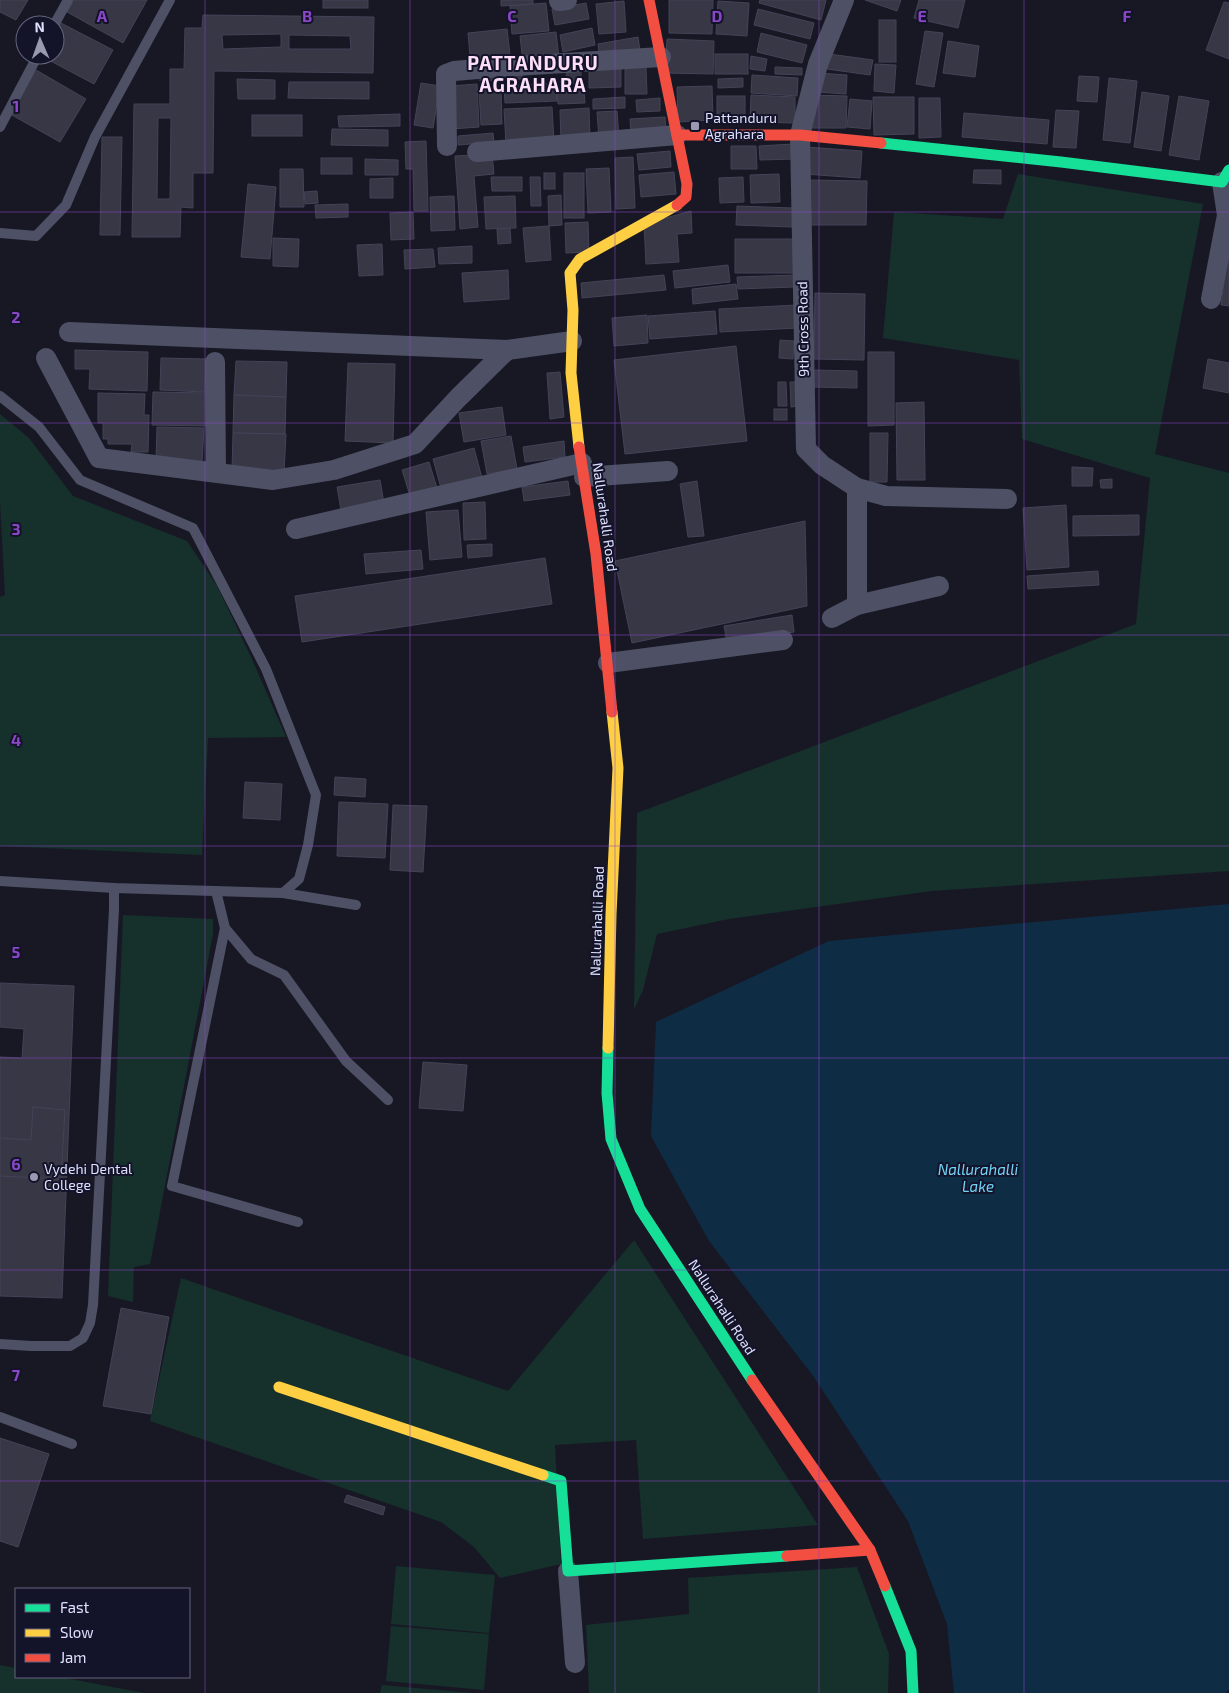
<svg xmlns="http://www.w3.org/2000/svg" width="1229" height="1693" viewBox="0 0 1229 1693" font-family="'Exo 2',sans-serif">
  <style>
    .green { fill: #16302c }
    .water { fill: #0f2c45 }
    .building { fill: #373746; stroke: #444357; fill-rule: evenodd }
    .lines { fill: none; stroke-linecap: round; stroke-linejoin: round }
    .lane { stroke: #4e5165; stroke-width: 10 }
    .street { stroke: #4e5165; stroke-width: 20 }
    .fast { stroke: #16e098; stroke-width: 11 }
    .slow { stroke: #ffcf43; stroke-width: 11 }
    .jam { stroke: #f24e42; stroke-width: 11 }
    .grid { fill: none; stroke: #8a47c8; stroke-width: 1; stroke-opacity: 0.55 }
    .poi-dot { fill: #999ab1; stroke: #13132a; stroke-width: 2 }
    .labels { text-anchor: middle; stroke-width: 4; stroke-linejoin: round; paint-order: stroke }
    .poi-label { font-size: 14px; fill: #dee0fd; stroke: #13132a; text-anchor: start }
    .street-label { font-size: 14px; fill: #dee0fd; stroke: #13132a }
    .water-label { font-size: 15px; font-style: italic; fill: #72d3f7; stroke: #13132a }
    .district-label { font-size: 19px; font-weight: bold; letter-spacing: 1px; fill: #fde0f8; stroke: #13132a }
    .grid-label { font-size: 16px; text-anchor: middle; font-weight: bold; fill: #8a47c8; stroke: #13132a; stroke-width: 4; stroke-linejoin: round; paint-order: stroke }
  </style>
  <rect width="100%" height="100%" fill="#181825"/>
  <g class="green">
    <polygon points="1018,174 1203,204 1155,454 1229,473 1229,871 932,891 729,919 657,934 643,990 634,1010 637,813 1136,624 1150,478 1022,439 1019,360 883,338 894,212 1003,219"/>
    <polygon points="0,414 29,438 73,496 187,541 217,586 251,657 286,737 208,738 202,855 0,846 0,597 5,595 0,501"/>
    <polygon points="123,915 213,919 213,934 150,1264 134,1267 133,1302 108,1296"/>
    <polygon points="634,1240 818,1525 643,1539 636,1440 555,1445 561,1564 500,1578 474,1547 441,1522 150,1421 181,1278 508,1391"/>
    <polygon points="396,1566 495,1575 489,1633 391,1624"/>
    <polygon points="857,1567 889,1654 888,1693 589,1693 586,1625 689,1614 688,1578"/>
    <polygon points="391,1626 489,1634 484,1690 386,1681"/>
    <polygon points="0,1665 16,1668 16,1677 60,1677 144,1693 0,1693"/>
    <polygon points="382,1685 473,1693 380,1693"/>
  </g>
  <polygon class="water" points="1229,904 1229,1689 1226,1693 954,1693 947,1624 908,1521 814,1377 709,1241 651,1136 656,1022 829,941"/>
  <g class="building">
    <polygon points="0,0 28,0 16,20 0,12"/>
    <polygon points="74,0 147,0 123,43 67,12"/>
    <rect x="323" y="0" width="45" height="8"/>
    <polygon points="501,0 533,0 533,4 501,6"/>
    <polygon points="669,0 713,0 712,34 669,33"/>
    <polygon points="760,0 826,0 821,20 759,3"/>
    <polygon points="865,0 901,0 897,11"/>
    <polygon points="919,0 965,0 958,28 914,18"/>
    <polygon points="624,1 626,32 599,34 596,4"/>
    <polygon points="718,1 749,3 747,36 716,34"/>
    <polygon points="1224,2 1229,3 1229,59 1206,50"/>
    <polygon points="546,3 549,31 512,34 510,6"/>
    <polygon points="586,3 589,19 555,25 552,9"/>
    <polygon points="758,9 814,23 810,39 754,25"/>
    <path d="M203,15L374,17L373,73L214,71L213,173H193V208L181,207L180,237H132L134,104H170V69H184L185,28H202ZM281,34V47L223,49L222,35ZM289,35L350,36L351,49H289ZM158,118H171L170,199H157Z"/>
    <rect x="879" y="20" width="17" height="42"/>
    <polygon points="61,23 113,50 94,84 43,57 44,55 55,55 55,34"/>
    <polygon points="592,28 595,45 563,52 560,35"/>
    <polygon points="507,29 511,63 471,67 468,33"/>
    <polygon points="925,31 943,33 934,87 916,84"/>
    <polygon points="556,32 559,58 523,62 520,36"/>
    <polygon points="761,33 807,45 802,63 757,52"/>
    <polygon points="638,37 640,51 600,58 598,44"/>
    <polygon points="667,39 714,41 713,74 665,73"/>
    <polygon points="948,41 979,46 975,77 943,73"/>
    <rect x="715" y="54" width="33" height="20"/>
    <polygon points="829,54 873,60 870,75 827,69"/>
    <polygon points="751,56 767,59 765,71 750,69"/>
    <polygon points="875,64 896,65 894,93 874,91"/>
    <polygon points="625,67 646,67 647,94 625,94"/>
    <polygon points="775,67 802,68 802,75 775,74"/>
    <polygon points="589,68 621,68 621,87 589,88"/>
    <polygon points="36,70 86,99 60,142 10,114"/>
    <polygon points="581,70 581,83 567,84 566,71"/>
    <polygon points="522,71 523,79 480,81 480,73"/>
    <polygon points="818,73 847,75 846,94 817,92"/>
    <polygon points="752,75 798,78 797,96 751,93"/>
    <polygon points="1079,76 1099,77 1097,102 1077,101"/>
    <polygon points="743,78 743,87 718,88 718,79"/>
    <polygon points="1109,78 1137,81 1130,143 1103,140"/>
    <polygon points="237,79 275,80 275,99 238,99"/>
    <polygon points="289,82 369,82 369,99 288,98"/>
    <polygon points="421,83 440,86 433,128 414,125"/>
    <polygon points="556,83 557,101 505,103 504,86"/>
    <polygon points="477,84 479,127 452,129 450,86"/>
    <polygon points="712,86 713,120 678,122 677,87"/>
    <polygon points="479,90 501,90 502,124 481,125"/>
    <polygon points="584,91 585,103 558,104 557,92"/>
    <polygon points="1142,92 1169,96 1161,151 1134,147"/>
    <polygon points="751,95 795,97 795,123 750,122"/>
    <polygon points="812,95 847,96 846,128 811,128"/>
    <rect x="717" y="96" width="28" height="24"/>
    <polygon points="1179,96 1209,101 1199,160 1169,155"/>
    <polygon points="625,97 625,108 593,109 593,99"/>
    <polygon points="873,97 914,97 914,134 874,135"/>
    <polygon points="660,98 660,111 637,112 636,100"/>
    <polygon points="919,98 940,98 941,137 919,138"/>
    <polygon points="850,99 872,101 870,129 847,127"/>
    <polygon points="552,107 554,142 506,144 504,109"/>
    <polygon points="589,108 590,140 561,141 560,110"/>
    <polygon points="1056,110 1079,111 1076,148 1053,147"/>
    <polygon points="617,111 619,138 599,139 597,112"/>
    <polygon points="964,113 1049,120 1047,144 962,137"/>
    <polygon points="400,114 400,126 339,127 338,116"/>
    <rect x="252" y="115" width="50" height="21"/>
    <polygon points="665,117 666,133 631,135 630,119"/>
    <polygon points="332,129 388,130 388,146 331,145"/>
    <polygon points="493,133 494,142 458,145 458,136"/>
    <polygon points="102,137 122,137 120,235 100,235"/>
    <polygon points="426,141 428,211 414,211 413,169 406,169 405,142"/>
    <polygon points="793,144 794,159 760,160 759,146"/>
    <polygon points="731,146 756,146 757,169 731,169"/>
    <polygon points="806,147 862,151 860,178 804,174"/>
    <polygon points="670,151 671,167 639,170 637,154"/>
    <polygon points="492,154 494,174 474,176 478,227 460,229 455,156"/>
    <polygon points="633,157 635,208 616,209 615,158"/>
    <rect x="321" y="158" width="31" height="16"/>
    <polygon points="365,159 398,160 398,175 365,175"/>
    <polygon points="609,168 611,212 588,213 586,169"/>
    <polygon points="280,169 303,169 304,207 280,207"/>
    <polygon points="974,170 1001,170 1001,184 973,183"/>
    <polygon points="674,172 676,194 641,197 639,175"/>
    <rect x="544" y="173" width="11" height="16"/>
    <rect x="564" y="173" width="20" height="45"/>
    <polygon points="779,174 780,202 751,203 750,175"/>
    <polygon points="491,177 522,177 522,191 492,191"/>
    <polygon points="530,177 540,177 541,206 531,206"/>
    <polygon points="743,177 744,202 720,203 719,178"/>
    <polygon points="393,178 393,198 370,198 370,179"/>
    <polygon points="808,180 867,181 866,225 807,225"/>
    <polygon points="248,184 276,187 270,259 241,257"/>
    <polygon points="317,191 318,203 305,204 304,192"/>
    <polygon points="561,195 562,225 549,226 548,196"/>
    <polygon points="454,196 455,230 431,231 430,197"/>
    <polygon points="515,196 516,228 486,229 484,197"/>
    <polygon points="348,204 348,217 316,218 315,205"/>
    <polygon points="737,206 793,208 792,227 736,225"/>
    <polygon points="691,211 692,233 677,234 679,262 646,264 644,224"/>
    <polygon points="413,212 414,239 391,240 390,213"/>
    <polygon points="588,222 589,252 566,253 565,223"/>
    <polygon points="549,226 551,260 526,262 523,228"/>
    <polygon points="510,228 511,243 498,244 497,229"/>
    <polygon points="273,238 299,239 298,267 273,266"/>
    <polygon points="735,239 795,239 796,273 735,273"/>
    <polygon points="382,244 383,275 359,276 357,245"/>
    <polygon points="472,246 472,263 439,264 438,248"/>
    <polygon points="433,249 435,267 405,269 404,250"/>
    <polygon points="1228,254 1229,254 1229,306 1221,305"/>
    <polygon points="728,265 730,282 675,288 673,271"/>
    <polygon points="508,270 509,299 464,302 462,273"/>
    <polygon points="664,275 666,290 582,298 581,283"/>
    <polygon points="795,275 795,287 738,289 737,277"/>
    <polygon points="736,284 738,299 693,304 692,289"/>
    <polygon points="815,293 865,294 864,360 814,359"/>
    <polygon points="797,305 798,328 720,332 719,309"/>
    <polygon points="715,311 717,334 650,339 648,316"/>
    <polygon points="647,315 648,343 614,346 612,318"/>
    <polygon points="780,340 794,341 793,359 779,358"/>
    <polygon points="736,346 747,441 625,454 614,360"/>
    <polygon points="75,350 148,352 147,391 89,389 90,369 75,369"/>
    <polygon points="868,352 894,352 894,425 868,426"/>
    <polygon points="161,358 206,359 205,392 160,390"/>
    <polygon points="1208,359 1229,363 1229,393 1203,388"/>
    <polygon points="236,361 287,362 286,397 234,395"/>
    <polygon points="348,363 395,364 393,443 345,441"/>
    <polygon points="812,370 857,371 857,388 812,387"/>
    <polygon points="560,372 564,417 550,419 547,373"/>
    <polygon points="778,382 786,382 787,406 778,406"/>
    <polygon points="790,382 798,382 798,406 791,407"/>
    <polygon points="153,392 208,393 207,426 152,425"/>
    <polygon points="98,393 145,394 144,415 149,415 148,452 131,452 132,444 108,444 108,439 103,439 103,423 98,423"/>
    <polygon points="234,395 286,397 285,434 233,433"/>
    <polygon points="924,402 925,480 897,480 896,403"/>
    <polygon points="502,407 506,435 464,442 459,413"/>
    <rect x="774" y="409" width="13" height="11"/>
    <polygon points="157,427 204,428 202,462 156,460"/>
    <polygon points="233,433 286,434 284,473 232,472"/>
    <polygon points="870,433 888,433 887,482 870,482"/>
    <polygon points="511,436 517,469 487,474 481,441"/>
    <polygon points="564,441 565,457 525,462 523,447"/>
    <polygon points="474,448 482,478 441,488 433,459"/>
    <polygon points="429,462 438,491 411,499 402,470"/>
    <polygon points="1072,467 1093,468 1092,486 1072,486"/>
    <polygon points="1112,479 1112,488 1101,488 1100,480"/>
    <polygon points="380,480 384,503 341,510 337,487"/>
    <polygon points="568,481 570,495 524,501 522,487"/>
    <polygon points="697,481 704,536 688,537 680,484"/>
    <polygon points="485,502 486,539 464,540 463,503"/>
    <polygon points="1066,505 1069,567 1027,570 1023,508"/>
    <polygon points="458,510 462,557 430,560 426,512"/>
    <polygon points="1139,515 1139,535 1073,536 1073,516"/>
    <polygon points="805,521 807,606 632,643 615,561"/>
    <polygon points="492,544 492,556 468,558 467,545"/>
    <polygon points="421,550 423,569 366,574 364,554"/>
    <polygon points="545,558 552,604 302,642 295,596"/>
    <polygon points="1098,571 1099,585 1028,589 1027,576"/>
    <polygon points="792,615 794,632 727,642 724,626"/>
    <polygon points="335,777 366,779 365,797 334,795"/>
    <polygon points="245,782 282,784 280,820 243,818"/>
    <polygon points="339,802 388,804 385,858 337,856"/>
    <polygon points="393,805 427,806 423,872 390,870"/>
    <polygon points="0,983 74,986 62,1298 0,1296 0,1057 22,1058 24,1029 0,1027"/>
    <polygon points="423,1062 467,1065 463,1111 419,1108"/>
    <polygon points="33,1107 65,1110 61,1179 0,1176 0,1138 31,1140"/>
    <polygon points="121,1308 169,1317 151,1414 103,1406"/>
    <polygon points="0,1438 49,1454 18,1547 0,1541"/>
    <polygon points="347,1495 385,1507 383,1515 344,1502"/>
  </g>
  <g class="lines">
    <g class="lane">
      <polyline points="54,25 68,0"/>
      <polyline points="0,127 38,55"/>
      <polyline points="0,233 36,236 66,205 95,137 170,0"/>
      <polyline points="0,396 39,427 80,480 193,528 266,669 316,795 308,845 299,879 283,893 114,888 0,881"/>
      <polyline points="216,891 225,928 172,1186 298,1222"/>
      <polyline points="283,893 356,905"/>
      <polyline points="225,928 251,959 284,975 346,1061 388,1100"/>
      <polyline points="0,1344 31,1346 70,1346 83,1338 90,1323 93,1305 114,909 114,888"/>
      <polyline points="0,1417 72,1444"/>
    </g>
    <g class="street">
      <polyline points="844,0 818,64 800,135 806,449 822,465 857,488 886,496 1007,499"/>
      <polyline points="559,1 567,0"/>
      <polyline points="447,146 446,74 454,71 501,67 661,57"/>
      <polyline points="477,152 677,135"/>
      <polyline points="1211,299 1227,215 1222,182"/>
      <polyline points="69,332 507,350 572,341"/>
      <polyline points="46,358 99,458 273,480 334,470 415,444 458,398 507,350"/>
      <polyline points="215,362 216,472"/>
      <polyline points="584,477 668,471"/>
      <polyline points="296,529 582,463"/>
      <polyline points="857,605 939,586"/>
      <polyline points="832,618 857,605 857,488"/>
      <polyline points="608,663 783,640"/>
      <polyline points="568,1571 575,1663"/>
    </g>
    <g class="fast">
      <polyline points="881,143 1061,162 1222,182 1229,170"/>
      <polyline points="608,1048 607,1093 611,1139 640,1209 752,1380"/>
      <polyline points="543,1475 561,1481 568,1571 787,1556"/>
      <polyline points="885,1586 911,1651 913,1693"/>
    </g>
    <g class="slow">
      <polyline points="579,447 571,373 573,310 570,273 580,259 677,205"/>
      <polyline points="608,1048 611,914 618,768 612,712"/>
      <polyline points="279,1387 543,1475"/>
    </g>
    <g class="jam">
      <polyline points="649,0 687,184 686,197 677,205"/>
      <polyline points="677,135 800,135 881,143"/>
      <polyline points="579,447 596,554 612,712"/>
      <polyline points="752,1380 870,1550 885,1586"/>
      <polyline points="787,1556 870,1550"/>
    </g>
  </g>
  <path class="grid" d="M205,0V1693M410,0V1693M615,0V1693M819,0V1693M1024,0V1693M0,212H1229M0,423H1229M0,635H1229M0,846H1229M0,1058H1229M0,1270H1229M0,1481H1229"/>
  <g class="poi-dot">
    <rect x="690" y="121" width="10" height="10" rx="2.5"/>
    <circle cx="34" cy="1177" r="5"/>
  </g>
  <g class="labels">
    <g class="poi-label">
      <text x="705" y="123">Pattanduru<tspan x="705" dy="16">Agrahara</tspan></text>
      <text x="44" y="1174">Vydehi Dental<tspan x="44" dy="16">College</tspan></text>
    </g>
    <g class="street-label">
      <text transform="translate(803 329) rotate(-91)" y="5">9th Cross Road</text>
      <text transform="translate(605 517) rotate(82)" y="5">Nallurahalli Road</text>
      <text transform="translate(597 921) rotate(-88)" y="5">Nallurahalli Road</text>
      <text transform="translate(722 1307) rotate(57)" y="5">Nallurahalli Road</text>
    </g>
    <g class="water-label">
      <text x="978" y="1175">Nallurahalli<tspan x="978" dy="17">Lake</tspan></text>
    </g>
    <g class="district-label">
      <text x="533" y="70">PATTANDURU<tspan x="533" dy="22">AGRAHARA</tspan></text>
    </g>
  </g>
  <g class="grid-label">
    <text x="102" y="22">A</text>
    <text x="307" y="22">B</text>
    <text x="512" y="22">C</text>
    <text x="717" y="22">D</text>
    <text x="922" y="22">E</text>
    <text x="1127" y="22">F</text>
    <text x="16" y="112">1</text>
    <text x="16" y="323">2</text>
    <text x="16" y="535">3</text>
    <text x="16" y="746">4</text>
    <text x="16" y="958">5</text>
    <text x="16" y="1170">6</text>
    <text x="16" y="1381">7</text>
  </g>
  <rect x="15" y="1588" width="175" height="90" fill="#13132a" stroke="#64657e"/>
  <rect x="25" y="1604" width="25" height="8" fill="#16e098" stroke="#64657e"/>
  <text x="60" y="1613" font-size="15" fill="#dee0fd">Fast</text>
  <rect x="25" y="1629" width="25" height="8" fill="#ffcf43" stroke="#64657e"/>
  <text x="60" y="1638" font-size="15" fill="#dee0fd">Slow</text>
  <rect x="25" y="1654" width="25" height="8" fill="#f24e42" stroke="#64657e"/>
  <text x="60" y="1663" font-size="15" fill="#dee0fd">Jam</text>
  <g transform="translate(40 40) rotate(358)"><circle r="24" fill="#13132a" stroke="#64657e"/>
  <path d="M0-4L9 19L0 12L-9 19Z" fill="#999ab1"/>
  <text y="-8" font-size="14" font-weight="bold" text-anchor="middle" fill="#dee0fd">N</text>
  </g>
</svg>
